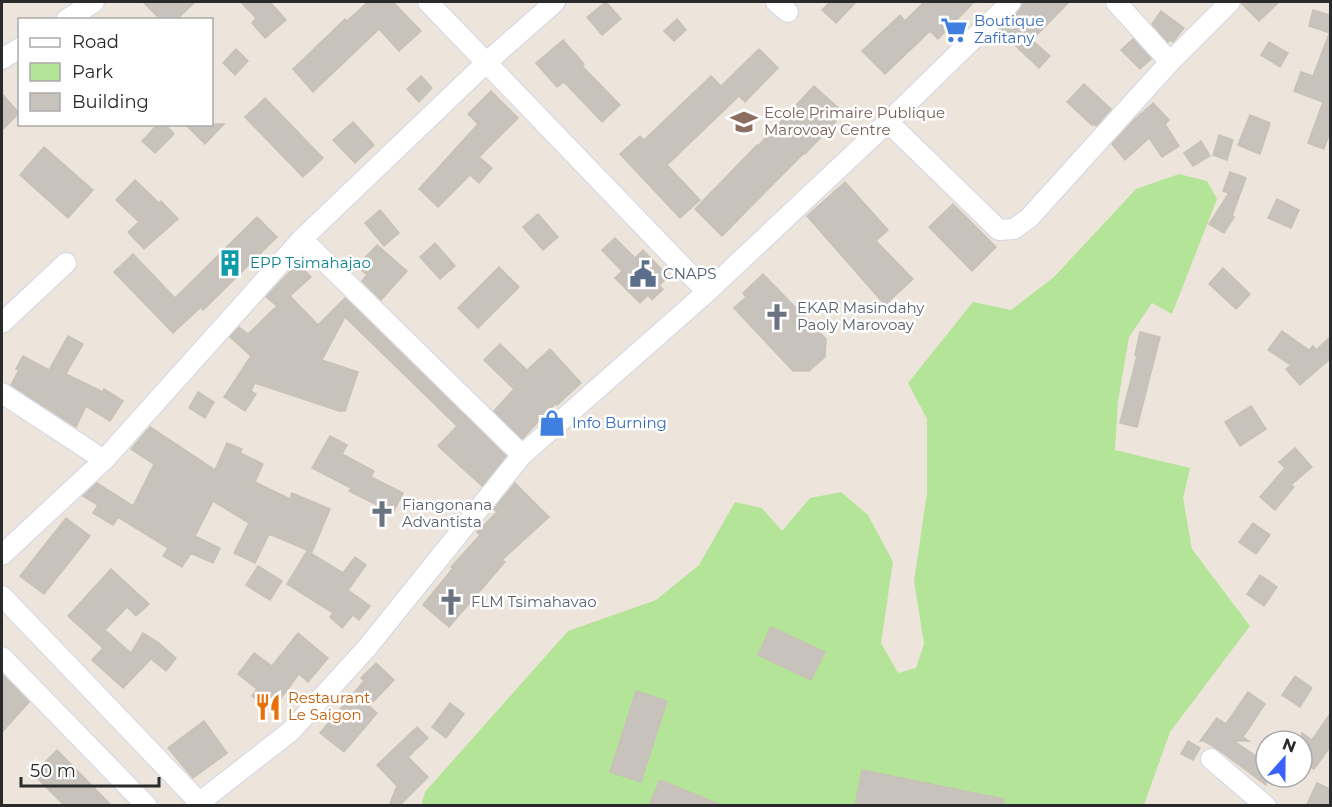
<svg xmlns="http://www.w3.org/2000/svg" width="1332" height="807" viewBox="0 0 1332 807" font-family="Montserrat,sans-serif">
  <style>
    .green { fill: #b4e497 }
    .building { fill: #c8c2bc; stroke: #c8c1b6; stroke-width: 1.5 }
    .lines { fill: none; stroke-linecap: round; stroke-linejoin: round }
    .minor-casing { stroke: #d1d5e3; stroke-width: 22 }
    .minor { stroke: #fff; stroke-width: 20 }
    .labels { text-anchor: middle; stroke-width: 5; stroke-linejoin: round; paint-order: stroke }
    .shop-label { font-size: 15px; fill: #366cbe; stroke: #fff; text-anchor: start }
    .education-label { font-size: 15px; fill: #785e54; stroke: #fff; text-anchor: start }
    .culture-label { font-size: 15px; fill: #0d838f; stroke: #fff; text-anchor: start }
    .service-label { font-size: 15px; fill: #4e5e75; stroke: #fff; text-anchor: start }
    .worship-label { font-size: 15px; fill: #5b616d; stroke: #fff; text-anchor: start }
    .food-label { font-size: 15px; fill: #c56008; stroke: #fff; text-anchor: start }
  </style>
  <rect width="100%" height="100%" fill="#ede5dc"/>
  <polygon class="green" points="1179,174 1207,181 1217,199 1172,314 1152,303 1129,337 1118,401 1115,450 1190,468 1183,498 1192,549 1250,626 1170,732 1144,805 421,806 425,792 568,631 656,600 699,565 735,502 762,508 782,531 810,498 841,492 868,515 893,562 881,643 898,673 916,668 924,644 914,581 927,493 927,419 908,383 973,302 1011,310 1054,277 1136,189"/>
  <g class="building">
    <polygon points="143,2 195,2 176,20 161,20"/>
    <polygon points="241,2 270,2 286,20 265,38 252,23 256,18"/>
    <polygon points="368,2 393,2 421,31 399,51 379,29 313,92 293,69 345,19 347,21"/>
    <polygon points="606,2 621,19 602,35 587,17"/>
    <polygon points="830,2 856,2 836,23 822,10"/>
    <polygon points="924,2 974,2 938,39 930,31 885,74 862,51 900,15 905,21"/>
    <polygon points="1023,2 1069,2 1032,40 1050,56 1039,68 999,30 1019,11"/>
    <polygon points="1242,2 1279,2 1259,21 1242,4"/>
    <polygon points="1313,10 1330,15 1330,33 1309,26"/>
    <polygon points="1161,11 1184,28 1173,42 1171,40 1168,42 1152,24"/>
    <polygon points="677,19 686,30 674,41 664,31"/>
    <polygon points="1329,34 1330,132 1324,149 1308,143 1323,102 1294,91 1301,72 1313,76"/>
    <polygon points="1133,39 1151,59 1140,69 1121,50"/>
    <polygon points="563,40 584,64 582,66 620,105 602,122 564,82 557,87 536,63"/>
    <polygon points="1269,42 1288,53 1280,67 1261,55"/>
    <polygon points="236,49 248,61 235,75 223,63"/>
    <polygon points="759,49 778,68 745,102 739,96 667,165 700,200 680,218 620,154 640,136 644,140 711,76 721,86"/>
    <polygon points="421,76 432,88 419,102 407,89"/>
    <polygon points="1084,84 1111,109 1096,126 1094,124 1092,125 1067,102"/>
    <polygon points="814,86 844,113 805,154 804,153 722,236 695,209 757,145 758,146"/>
    <polygon points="491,91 518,118 479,157 492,168 479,183 470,175 438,207 419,189 478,124 468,114"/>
    <polygon points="2,94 19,113 2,130"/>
    <polygon points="265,98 323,158 303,177 245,117"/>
    <polygon points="1153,103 1169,120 1165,124 1179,146 1162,157 1149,138 1125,160 1112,144 1134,120"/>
    <polygon points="1250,115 1270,123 1260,154 1238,145"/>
    <polygon points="353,122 374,145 355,163 333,140"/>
    <polygon points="158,124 165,124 174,134 155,153 142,141"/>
    <polygon points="185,124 224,124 205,144"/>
    <polygon points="1219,135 1233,140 1227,160 1213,155"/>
    <polygon points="1201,141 1210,156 1193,166 1184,153"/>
    <polygon points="44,147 93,190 68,218 20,175"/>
    <polygon points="1230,172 1246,178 1232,216 1234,217 1224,233 1209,224 1229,193 1223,191"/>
    <polygon points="135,180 159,203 161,201 178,219 144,249 128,232 139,222 116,200"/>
    <polygon points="845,182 888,230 876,241 913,279 885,305 807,216"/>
    <polygon points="1277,199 1299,210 1291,228 1268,218"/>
    <polygon points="953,204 996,247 972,271 929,227"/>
    <polygon points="380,210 399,233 384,246 365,223"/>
    <polygon points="538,214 558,237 543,250 523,227"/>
    <polygon points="257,217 277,237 203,310 201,307 173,333 114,272 133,254 175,298"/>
    <polygon points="615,238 635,258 643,250 668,276 659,286 663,289 652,300 648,295 640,303 615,278 622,271 602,250"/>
    <polygon points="435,243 455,266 440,279 420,257"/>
    <polygon points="377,245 407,271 381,300 362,281 367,275 357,266"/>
    <polygon points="298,263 311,277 290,296 318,325 345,298 506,456 482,486 438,446 457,426 345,317 322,360 358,372 345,411 339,411 255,383 251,391 256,394 245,411 224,397 251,356 230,337 239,327 248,334 277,306 266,297"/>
    <polygon points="499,267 519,287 478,328 458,308"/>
    <polygon points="1223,268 1250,294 1236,309 1209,284"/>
    <polygon points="763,274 826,339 825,357 809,371 793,371 734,308 746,297 743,293"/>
    <polygon points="1282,331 1309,350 1313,346 1316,350 1330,337 1330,359 1300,385 1286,369 1291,365 1268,350"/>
    <polygon points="1140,332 1160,337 1137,427 1120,423 1137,356 1135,355"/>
    <polygon points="68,336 83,344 66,374 103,392 104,389 123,401 110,421 86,406 76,427 11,385 19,370 16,369 23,356 49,370"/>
    <polygon points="500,344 527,370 550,349 581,383 557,405 555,404 522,439 494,411 514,389 484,360"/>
    <polygon points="198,392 214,402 205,418 189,408"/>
    <polygon points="1251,406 1266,429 1240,446 1225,422"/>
    <polygon points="150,427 215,470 227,443 242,449 240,453 263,464 255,482 290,499 292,493 330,509 312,552 269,534 255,563 234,553 249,523 213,501 195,536 220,548 213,563 191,553 182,567 163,556 168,548 118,517 113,525 93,513 98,505 83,496 97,483 133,506 154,464 131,449"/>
    <polygon points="330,436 347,445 342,454 374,471 371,477 403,493 393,513 349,491 351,488 312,468"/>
    <polygon points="1295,448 1312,467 1291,485 1294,487 1275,510 1260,497 1285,468 1279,462"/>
    <polygon points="515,483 549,517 502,560 505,562 449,627 423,605 453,568 451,567 480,535 477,532 497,512 494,509"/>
    <polygon points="66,518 90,536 44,594 20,576"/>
    <polygon points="1253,523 1270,535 1256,554 1239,542"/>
    <polygon points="307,551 343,573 355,557 366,565 348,590 370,606 359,620 353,615 342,628 330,617 333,613 287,584"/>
    <polygon points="258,566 282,581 270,600 246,585"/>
    <polygon points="111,569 149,604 136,616 127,607 105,630 131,653 143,633 159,643 176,658 166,671 151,659 123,688 92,660 103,648 68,616"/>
    <polygon points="1260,575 1277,587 1264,606 1247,594"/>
    <polygon points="771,627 825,652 811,680 758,655"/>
    <polygon points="298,633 328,658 308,682 299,674 272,710 252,696 257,689 238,674 254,653 272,666"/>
    <polygon points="376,663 394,680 369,706 377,713 344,752 320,733 364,681 361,678"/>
    <polygon points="2,674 29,702 2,732"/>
    <polygon points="1295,676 1312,688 1300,707 1282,695"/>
    <polygon points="636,691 667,701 641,782 610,772"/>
    <polygon points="1248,692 1265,704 1243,737 1249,741 1234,741 1266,763 1266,785 1219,750 1204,741 1200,741 1217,718 1226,724"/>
    <polygon points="450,703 464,714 446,738 432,727"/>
    <polygon points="1330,714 1330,747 1314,769 1302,761 1302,733 1312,740"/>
    <polygon points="204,721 227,753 193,778 168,748"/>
    <polygon points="417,727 428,738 408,757 428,777 399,806 389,806 397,786 377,765"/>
    <polygon points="1188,741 1200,748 1193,760 1181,754"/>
    <polygon points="57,750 112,806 65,806 33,774"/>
    <polygon points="862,770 1004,799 1003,806 855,806"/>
    <polygon points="660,780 721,805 721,806 649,806"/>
    <polygon points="1317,783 1330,789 1330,806 1306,806"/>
  </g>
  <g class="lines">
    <defs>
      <g id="minor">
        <polyline points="428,2 707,292"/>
        <polyline points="776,2 788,12"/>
        <polyline points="1116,2 1170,62"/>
        <polyline points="66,20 94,2"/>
        <polyline points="2,59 20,48"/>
        <polyline points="888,122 999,230 1014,229 1029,218 1170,62 1230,2"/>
        <polyline points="302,239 522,455"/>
        <polyline points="2,323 66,263"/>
        <polyline points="2,393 104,460"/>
        <polyline points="2,555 104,460 302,239 487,62 555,2"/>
        <polyline points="2,596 199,802"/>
        <polyline points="2,657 147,806"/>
        <polyline points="1211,759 1266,806"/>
        <polyline points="195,806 291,731 366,649 522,455 707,292 888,122 1011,2"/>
      </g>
    </defs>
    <use href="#minor" class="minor-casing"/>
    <use href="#minor" class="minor"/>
  </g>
  <defs>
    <symbol id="supermarket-bare" viewBox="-9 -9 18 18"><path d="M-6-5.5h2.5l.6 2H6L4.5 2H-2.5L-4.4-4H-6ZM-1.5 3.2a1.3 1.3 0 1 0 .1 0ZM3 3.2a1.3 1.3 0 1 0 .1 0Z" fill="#3f7fe0" stroke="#fff" stroke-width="2.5" paint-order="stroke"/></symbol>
    <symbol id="school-bare" viewBox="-9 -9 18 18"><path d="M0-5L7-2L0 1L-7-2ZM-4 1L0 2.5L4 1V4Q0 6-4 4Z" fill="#8d6e63" stroke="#fff" stroke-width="2.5" paint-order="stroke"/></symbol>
    <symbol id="building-bare" viewBox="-9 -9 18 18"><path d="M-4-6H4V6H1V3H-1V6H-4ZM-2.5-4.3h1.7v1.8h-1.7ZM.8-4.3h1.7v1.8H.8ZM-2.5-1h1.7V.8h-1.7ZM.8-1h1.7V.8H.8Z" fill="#0f9aa8" stroke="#fff" stroke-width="2.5" paint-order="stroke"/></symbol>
    <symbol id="civic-bare" viewBox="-9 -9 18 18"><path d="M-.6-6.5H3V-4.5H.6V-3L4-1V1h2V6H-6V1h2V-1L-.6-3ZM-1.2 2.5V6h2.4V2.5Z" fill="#5c6f8a" stroke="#fff" stroke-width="2.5" paint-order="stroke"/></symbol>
    <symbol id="church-bare" viewBox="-9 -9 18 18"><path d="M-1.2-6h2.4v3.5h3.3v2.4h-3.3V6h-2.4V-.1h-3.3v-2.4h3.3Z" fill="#6b7280" stroke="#fff" stroke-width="2.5" paint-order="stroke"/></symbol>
    <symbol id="shop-bare" viewBox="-9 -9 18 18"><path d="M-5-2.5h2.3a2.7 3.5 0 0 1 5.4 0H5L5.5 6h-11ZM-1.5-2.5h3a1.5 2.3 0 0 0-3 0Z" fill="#3f7fe0" stroke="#fff" stroke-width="2.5" paint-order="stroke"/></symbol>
    <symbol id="restaurant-bare" viewBox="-9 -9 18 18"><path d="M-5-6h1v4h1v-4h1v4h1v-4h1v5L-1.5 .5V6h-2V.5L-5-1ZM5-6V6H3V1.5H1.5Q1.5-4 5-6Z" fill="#e8710a" stroke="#fff" stroke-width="2.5" paint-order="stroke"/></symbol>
  </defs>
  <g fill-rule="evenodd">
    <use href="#supermarket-bare" x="935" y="11" width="38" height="38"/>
    <use href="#school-bare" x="725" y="103" width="38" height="38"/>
    <use href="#building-bare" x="211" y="244" width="38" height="38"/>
    <use href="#civic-bare" x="624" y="255" width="38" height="38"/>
    <use href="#church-bare" x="758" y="298" width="38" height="38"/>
    <use href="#shop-bare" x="533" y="404" width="38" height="38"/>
    <use href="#church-bare" x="363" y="495" width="38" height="38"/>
    <use href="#church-bare" x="432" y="583" width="38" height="38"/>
    <use href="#restaurant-bare" x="249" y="688" width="38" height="38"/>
  </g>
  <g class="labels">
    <g class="shop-label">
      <text x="974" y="26">Boutique<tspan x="974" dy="17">Zafitany</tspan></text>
      <text x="572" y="428">Info Burning</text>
    </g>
    <g class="education-label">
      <text x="764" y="118">Ecole Primaire Publique<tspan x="764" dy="17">Marovoay Centre</tspan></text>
    </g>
    <g class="culture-label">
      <text x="250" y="268">EPP Tsimahajao</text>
    </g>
    <g class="service-label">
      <text x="663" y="279">CNAPS</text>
    </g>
    <g class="worship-label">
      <text x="797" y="313">EKAR Masindahy<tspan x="797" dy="17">Paoly Marovoay</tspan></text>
      <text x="402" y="510">Fiangonana<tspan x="402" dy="17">Advantista</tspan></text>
      <text x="471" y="607">FLM Tsimahavao</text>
    </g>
    <g class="food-label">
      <text x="288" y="703">Restaurant<tspan x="288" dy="17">Le Saigon</tspan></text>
    </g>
  </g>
  <rect width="1332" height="807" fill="none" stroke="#2a2a2a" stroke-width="6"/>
  <rect x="18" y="18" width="195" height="108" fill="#ffffff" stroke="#aaaaaa" stroke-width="1.5"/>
  <rect x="30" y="38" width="30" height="9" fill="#ffffff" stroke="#aaaaaa" stroke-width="1.5"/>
  <text x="72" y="48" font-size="18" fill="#2a2a2a">Road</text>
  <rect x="30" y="63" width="30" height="18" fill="#b4e497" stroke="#aaaaaa" stroke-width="1.5"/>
  <text x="72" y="78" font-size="18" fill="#2a2a2a">Park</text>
  <rect x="30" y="93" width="30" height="18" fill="#c8c2bc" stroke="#aaaaaa" stroke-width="1.5"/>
  <text x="72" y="108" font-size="18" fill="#2a2a2a">Building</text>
  <g transform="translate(1284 759) rotate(21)"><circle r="28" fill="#ffffff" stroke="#aaaaaa" stroke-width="1.5"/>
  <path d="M0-4.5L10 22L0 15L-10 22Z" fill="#3962fd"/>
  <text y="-9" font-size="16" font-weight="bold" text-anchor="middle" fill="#2a2a2a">N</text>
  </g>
  <path d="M21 777v9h138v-9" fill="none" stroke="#2a2a2a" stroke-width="3"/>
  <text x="30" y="777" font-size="18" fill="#2a2a2a" stroke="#ffffff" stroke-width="4.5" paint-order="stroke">50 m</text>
</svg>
